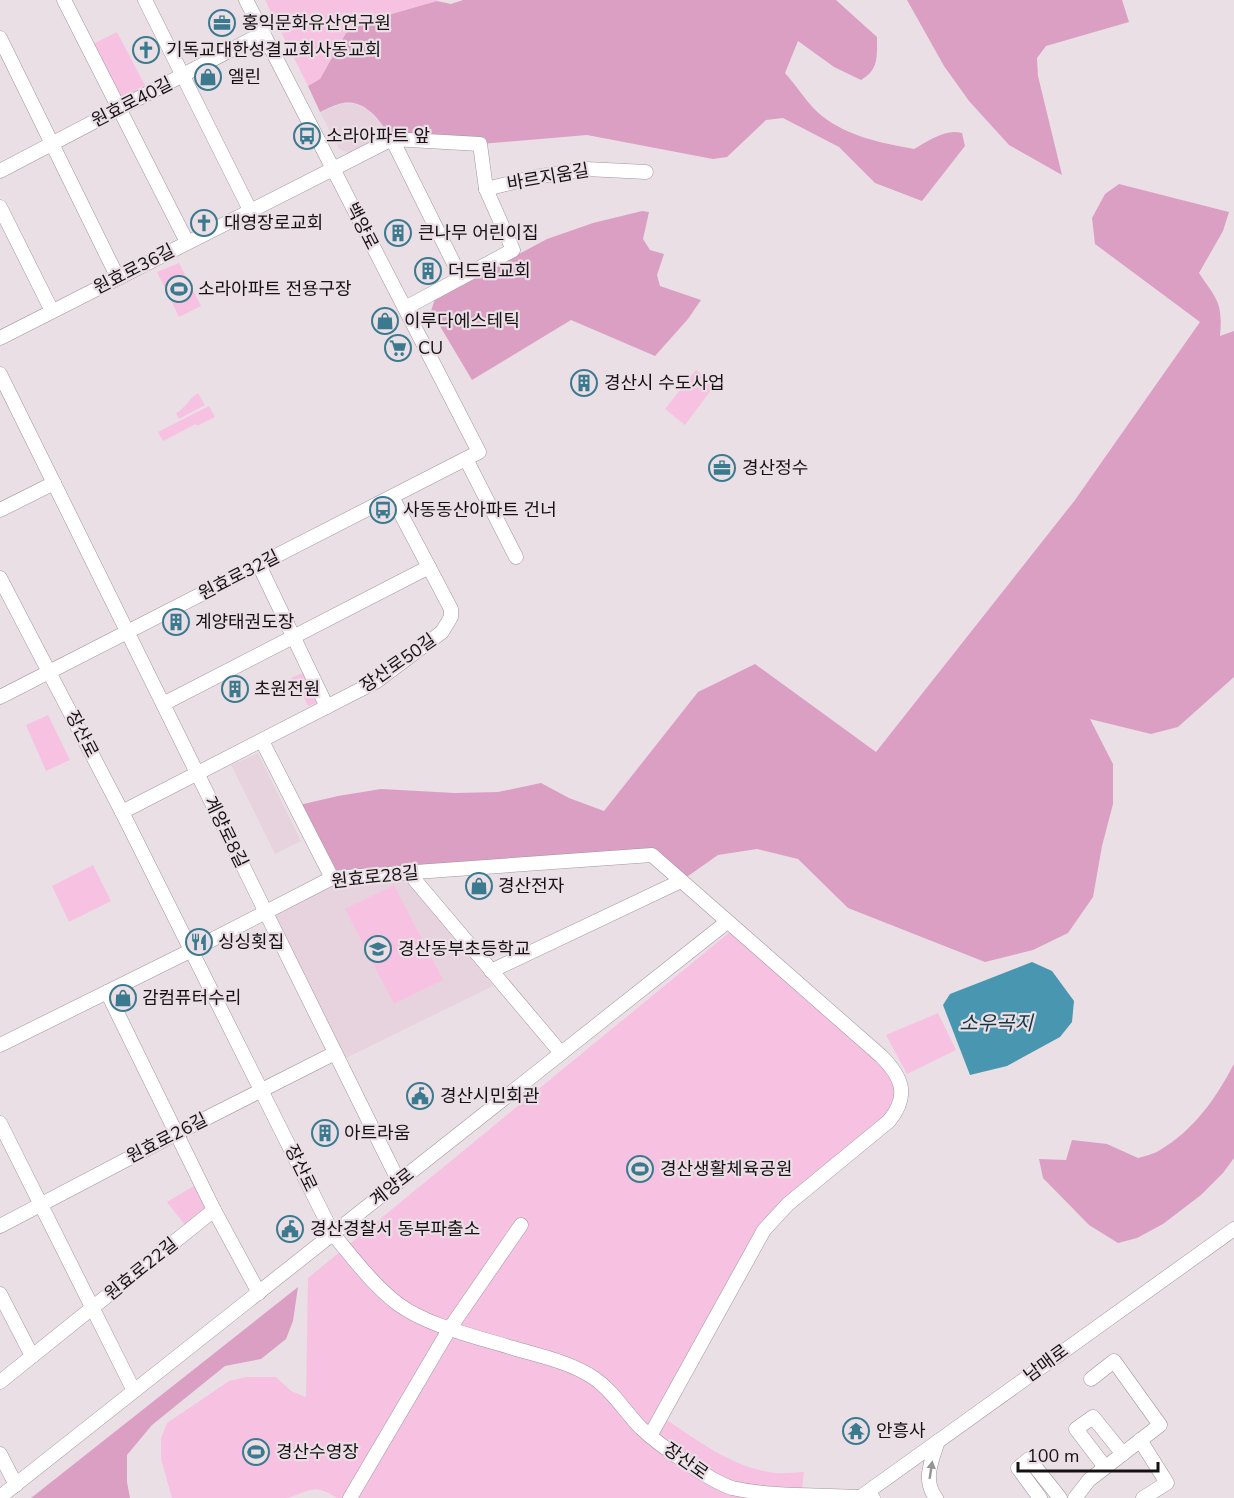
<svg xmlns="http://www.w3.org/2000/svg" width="1234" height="1498" viewBox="0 0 1234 1498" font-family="'Nunito Sans','Noto Sans KR',sans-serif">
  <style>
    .built { fill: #e7d3de }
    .green { fill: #f7c2e1 }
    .forest { fill: #db9fc3 }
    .water { fill: #4996b0 }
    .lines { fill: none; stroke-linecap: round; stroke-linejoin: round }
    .minor-casing { stroke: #a1959c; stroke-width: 15 }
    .minor { stroke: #fff; stroke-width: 14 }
    .oneway { fill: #969495 }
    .labels { text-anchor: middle; stroke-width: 4.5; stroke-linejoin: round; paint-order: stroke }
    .poi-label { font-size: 18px; fill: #161214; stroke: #ebdfe6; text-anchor: start }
    .street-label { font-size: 18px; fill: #161214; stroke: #ebdfe6 }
    .water-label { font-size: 20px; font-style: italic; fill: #133843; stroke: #ebdfe6 }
  </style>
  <rect width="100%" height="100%" fill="#ebdfe6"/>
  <g class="built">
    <polygon points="343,103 357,104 368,110 384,126 392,139 357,156 339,149 320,112"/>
    <polygon points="258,753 301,841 275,854 231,765"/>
    <polygon points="408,878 493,986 346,1058 273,913 334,886"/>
  </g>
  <g class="green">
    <polygon points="265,0 437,0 437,1 371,20 346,33 320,79 308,86"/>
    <polygon points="117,32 148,91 120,106 89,46"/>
    <polygon points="179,263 201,306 179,317 157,272"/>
    <polygon points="696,370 715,385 685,425 665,409"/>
    <path d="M198,393L205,405L179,419L176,413C186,408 188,399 198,393Z"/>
    <polygon points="209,406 215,417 197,426 196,424 163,441 158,432"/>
    <polygon points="305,672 319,702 308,706 300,689 296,690 291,678"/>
    <polygon points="48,715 70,760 46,771 26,725"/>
    <polygon points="93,865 111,901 69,922 52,886"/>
    <polygon points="394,885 443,980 394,1004 345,909"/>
    <path d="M741,923L897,1065C907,1091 913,1102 894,1126L786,1212L759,1247L667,1420C701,1443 734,1468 776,1473C785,1474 795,1472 804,1472L801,1498H337C313,1483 311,1491 287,1498H172L161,1459V1438L167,1423L229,1381L246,1377H276L291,1391L306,1397L308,1278Z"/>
    <polygon points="938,1013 956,1050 907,1074 886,1035"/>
    <polygon points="199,1183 212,1210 188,1229 167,1202"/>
  </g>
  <g class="forest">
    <path d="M463,0H836L877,37C877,56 879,70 861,80L834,67L798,41L785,73C797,86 809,106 822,116C849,137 882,143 914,149C928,141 946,128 962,133L965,146L922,201L875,183L839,147L783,118L766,120L727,157L713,159L587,135L480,144L392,139C381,122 366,99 343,103C336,104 327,109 320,112L308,86L320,79L346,33L371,20L437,1L451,4Z"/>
    <polygon points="907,0 1122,0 1129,22 1046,46 1037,58 1038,76 1062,175 1009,145 969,101 944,66"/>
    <path d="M1119,184L1229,212L1223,231L1199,273C1217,300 1223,302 1220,336L1234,331V677L1178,727L1151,734L1090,719L1113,764V804L1102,846L1093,897L1068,933L1033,950L985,962L848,908L798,859L757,849L718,855L681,881L652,855L332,878L295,806L338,796L381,789L455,793L498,792L541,783L569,798L604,811L698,692L755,664L876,752L1075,500L1200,322L1095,244L1092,218L1105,194Z"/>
    <polygon points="642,211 649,212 643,239 650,250 664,254 657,275 660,286 701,300 688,319 655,356 571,320 472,380 431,311 435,299 547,239 593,223"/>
    <path d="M1234,1064V1158L1223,1173L1201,1195L1163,1224L1137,1238L1118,1243L1089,1225L1043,1178L1039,1159L1066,1160L1072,1140L1107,1144L1138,1158C1145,1156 1154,1154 1160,1150C1194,1130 1216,1098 1234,1064Z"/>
    <polygon points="298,1287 293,1321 286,1339 261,1359 225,1366 152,1425 127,1455 127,1482 130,1498 31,1498"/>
  </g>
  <polygon class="water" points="1032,962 1052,971 1074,1001 1072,1022 1060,1037 1007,1066 970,1075 943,1005 950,994"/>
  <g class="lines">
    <defs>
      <g id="minor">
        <polyline points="64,0 187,242"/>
        <polyline points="145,0 250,210"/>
        <polyline points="0,38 118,278"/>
        <polyline points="392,139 461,278"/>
        <polyline points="0,171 263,33"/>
        <polyline points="486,189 535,177 586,169 646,172"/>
        <polyline points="0,207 52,311"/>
        <polyline points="0,338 392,139 480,144 486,189 513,250 405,308"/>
        <polyline points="0,374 399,1182"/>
        <polyline points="466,459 516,557"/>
        <polyline points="0,510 54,483"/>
        <polyline points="259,565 327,707"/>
        <path d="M0,578L122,812L333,1234C353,1258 373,1285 398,1304C428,1326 477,1337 513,1348C540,1356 570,1362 594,1378C613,1391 625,1412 641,1428C659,1445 708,1480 732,1488C778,1498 826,1494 873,1498"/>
        <polyline points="0,697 479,452 246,0"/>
        <polyline points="163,704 429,567"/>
        <polyline points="262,741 332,878"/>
        <polyline points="122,812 377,681 442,632 451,617 451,609 392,497"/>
        <polyline points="409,873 561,1053"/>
        <polyline points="491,971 681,881"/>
        <polyline points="107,992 214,1210 259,1293"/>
        <path d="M0,1045L190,951L332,878L652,855L881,1056C902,1077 910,1095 889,1121L788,1204L764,1230L650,1436"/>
        <polyline points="0,1123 134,1391"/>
        <polyline points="0,1226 177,1133 335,1053"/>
        <polyline points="0,1294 32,1356"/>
        <polyline points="0,1382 214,1210"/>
        <polyline points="1140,1440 1167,1483 1143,1498"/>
        <polyline points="0,1454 16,1485"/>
        <polyline points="1105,1467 1076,1429 1093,1417 1123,1454"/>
        <polyline points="0,1497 727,922"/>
        <polyline points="350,1498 450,1328 521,1225"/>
        <polyline points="859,1498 1234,1229"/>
        <path d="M936,1498C922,1480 932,1460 938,1441"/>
        <polyline points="1040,1498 1018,1468 1029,1459 1060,1498"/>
        <polyline points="1075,1498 1089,1480 1160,1425 1114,1361 1091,1379"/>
      </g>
    </defs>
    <use href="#minor" class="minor-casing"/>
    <use href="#minor" class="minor"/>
  </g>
  <defs><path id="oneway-solid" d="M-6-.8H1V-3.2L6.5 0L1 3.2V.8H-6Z" transform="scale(1.5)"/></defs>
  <use class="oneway" href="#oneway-solid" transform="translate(931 1470) rotate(-81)"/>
  <defs>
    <symbol id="office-ring" viewBox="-11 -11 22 22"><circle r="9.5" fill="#ebdfe6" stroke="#3a798e" stroke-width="1.5"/><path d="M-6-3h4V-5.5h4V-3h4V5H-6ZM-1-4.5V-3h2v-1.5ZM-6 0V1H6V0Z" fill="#3a798e"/></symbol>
    <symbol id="church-ring" viewBox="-11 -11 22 22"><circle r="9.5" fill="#ebdfe6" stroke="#3a798e" stroke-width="1.5"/><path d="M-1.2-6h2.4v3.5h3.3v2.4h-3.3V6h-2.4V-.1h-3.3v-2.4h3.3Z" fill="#3a798e"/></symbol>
    <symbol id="shop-ring" viewBox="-11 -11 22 22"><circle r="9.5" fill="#ebdfe6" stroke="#3a798e" stroke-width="1.5"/><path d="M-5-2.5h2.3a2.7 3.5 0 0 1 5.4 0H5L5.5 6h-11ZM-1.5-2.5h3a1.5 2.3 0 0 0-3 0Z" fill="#3a798e"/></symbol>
    <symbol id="bus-ring" viewBox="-11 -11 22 22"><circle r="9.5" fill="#ebdfe6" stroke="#3a798e" stroke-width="1.5"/><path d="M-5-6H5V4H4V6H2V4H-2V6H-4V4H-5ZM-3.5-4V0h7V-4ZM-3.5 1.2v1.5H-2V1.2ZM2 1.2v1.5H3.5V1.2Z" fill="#3a798e"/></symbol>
    <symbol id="building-ring" viewBox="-11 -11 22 22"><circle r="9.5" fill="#ebdfe6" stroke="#3a798e" stroke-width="1.5"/><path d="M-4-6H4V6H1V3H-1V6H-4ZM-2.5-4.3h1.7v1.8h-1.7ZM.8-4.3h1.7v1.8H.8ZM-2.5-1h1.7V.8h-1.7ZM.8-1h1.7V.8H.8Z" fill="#3a798e"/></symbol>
    <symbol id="stadium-ring" viewBox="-11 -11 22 22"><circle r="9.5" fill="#ebdfe6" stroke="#3a798e" stroke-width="1.5"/><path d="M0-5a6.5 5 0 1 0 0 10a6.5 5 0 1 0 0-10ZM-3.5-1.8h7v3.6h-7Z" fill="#3a798e"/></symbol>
    <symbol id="supermarket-ring" viewBox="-11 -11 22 22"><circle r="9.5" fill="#ebdfe6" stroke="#3a798e" stroke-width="1.5"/><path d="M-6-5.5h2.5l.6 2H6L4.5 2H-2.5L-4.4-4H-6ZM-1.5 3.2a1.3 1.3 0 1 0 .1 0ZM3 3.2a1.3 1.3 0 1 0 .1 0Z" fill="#3a798e"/></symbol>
    <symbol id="restaurant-ring" viewBox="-11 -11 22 22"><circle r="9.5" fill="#ebdfe6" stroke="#3a798e" stroke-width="1.5"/><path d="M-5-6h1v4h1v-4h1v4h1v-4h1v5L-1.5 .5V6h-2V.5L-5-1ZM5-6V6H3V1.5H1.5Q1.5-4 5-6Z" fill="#3a798e"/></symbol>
    <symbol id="school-ring" viewBox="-11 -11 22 22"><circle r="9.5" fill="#ebdfe6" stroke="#3a798e" stroke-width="1.5"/><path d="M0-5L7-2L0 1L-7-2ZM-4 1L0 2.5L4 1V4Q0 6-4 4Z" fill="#3a798e"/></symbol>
    <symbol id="civic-ring" viewBox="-11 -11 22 22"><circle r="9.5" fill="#ebdfe6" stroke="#3a798e" stroke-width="1.5"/><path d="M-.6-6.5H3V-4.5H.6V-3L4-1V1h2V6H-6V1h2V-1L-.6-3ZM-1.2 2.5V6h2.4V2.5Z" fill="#3a798e"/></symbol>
    <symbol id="temple-ring" viewBox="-11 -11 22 22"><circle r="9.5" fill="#ebdfe6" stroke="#3a798e" stroke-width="1.5"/><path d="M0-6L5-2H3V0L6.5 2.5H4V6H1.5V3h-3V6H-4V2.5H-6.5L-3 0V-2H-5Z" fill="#3a798e"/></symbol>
  </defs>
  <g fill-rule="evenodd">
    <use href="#office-ring" x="207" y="8" width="30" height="30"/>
    <use href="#church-ring" x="131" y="35" width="30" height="30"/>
    <use href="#shop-ring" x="193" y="62" width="30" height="30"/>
    <use href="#bus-ring" x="292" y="121" width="30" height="30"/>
    <use href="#church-ring" x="189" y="208" width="30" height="30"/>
    <use href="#building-ring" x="383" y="218" width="30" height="30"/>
    <use href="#building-ring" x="413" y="256" width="30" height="30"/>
    <use href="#stadium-ring" x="164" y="274" width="30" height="30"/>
    <use href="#shop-ring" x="370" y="306" width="30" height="30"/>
    <use href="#supermarket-ring" x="383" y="333" width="30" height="30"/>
    <use href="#building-ring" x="569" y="368" width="30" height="30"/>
    <use href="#office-ring" x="707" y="453" width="30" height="30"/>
    <use href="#bus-ring" x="368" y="495" width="30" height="30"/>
    <use href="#building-ring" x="161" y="607" width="30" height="30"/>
    <use href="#building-ring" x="220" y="674" width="30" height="30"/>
    <use href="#shop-ring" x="464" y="871" width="30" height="30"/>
    <use href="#restaurant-ring" x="184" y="927" width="30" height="30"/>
    <use href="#school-ring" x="363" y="934" width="30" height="30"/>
    <use href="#shop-ring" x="108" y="983" width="30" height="30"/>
    <use href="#civic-ring" x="405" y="1081" width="30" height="30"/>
    <use href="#building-ring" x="310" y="1118" width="30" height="30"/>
    <use href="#stadium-ring" x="625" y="1154" width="30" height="30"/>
    <use href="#civic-ring" x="275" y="1214" width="30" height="30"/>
    <use href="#temple-ring" x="841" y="1416" width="30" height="30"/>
    <use href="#stadium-ring" x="241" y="1437" width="30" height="30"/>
  </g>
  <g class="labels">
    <g class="poi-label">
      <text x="242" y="29">홍익문화유산연구원</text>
      <text x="166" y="56">기독교대한성결교회사동교회</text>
      <text x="228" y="83">엘린</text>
      <text x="326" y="142">소라아파트 앞</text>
      <text x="224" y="229">대영장로교회</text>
      <text x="418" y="239">큰나무 어린이집</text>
      <text x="448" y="277">더드림교회</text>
      <text x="198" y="295">소라아파트 전용구장</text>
      <text x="404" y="327">이루다에스테틱</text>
      <text x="418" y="354">CU</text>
      <text x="604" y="389">경산시 수도사업</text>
      <text x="742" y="474">경산정수</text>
      <text x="403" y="516">사동동산아파트 건너</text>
      <text x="195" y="628">계양태권도장</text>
      <text x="254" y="695">초원전원</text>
      <text x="498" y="892">경산전자</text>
      <text x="218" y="948">싱싱횟집</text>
      <text x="398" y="955">경산동부초등학교</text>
      <text x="142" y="1004">감컴퓨터수리</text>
      <text x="440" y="1102">경산시민회관</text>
      <text x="344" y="1139">아트라움</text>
      <text x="660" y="1175">경산생활체육공원</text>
      <text x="310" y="1235">경산경찰서 동부파출소</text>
      <text x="876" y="1437">안흥사</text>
      <text x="276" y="1458">경산수영장</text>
    </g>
    <g class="street-label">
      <text transform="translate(132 102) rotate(-27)" y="6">원효로40길</text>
      <text transform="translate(548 177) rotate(-10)" y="6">바르지움길</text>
      <text transform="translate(362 226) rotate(63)" y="6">백양로</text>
      <text transform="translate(134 269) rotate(-27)" y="6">원효로36길</text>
      <text transform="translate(239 575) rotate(-27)" y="6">원효로32길</text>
      <text transform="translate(398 663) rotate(-35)" y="6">장산로50길</text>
      <text transform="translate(82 734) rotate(63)" y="6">장산로</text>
      <text transform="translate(226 832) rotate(64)" y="6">계양로8길</text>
      <text transform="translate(375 877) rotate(-6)" y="6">원효로28길</text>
      <text transform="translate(167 1138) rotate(-27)" y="6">원효로26길</text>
      <text transform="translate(301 1168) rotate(64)" y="6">장산로</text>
      <text transform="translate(392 1187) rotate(-38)" y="6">계양로</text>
      <text transform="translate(141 1269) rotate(-39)" y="6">원효로22길</text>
      <text transform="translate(1046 1363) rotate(-36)" y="6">남매로</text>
      <text transform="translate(686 1461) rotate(35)" y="6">장산로</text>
    </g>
    <g class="water-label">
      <text x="996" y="1030">소우곡지</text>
    </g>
  </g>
  <path d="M1018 1462v9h140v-9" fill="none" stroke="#161214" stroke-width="3"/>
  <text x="1027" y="1462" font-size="18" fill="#161214" stroke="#ebdfe6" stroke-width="4.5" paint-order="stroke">100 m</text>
</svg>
